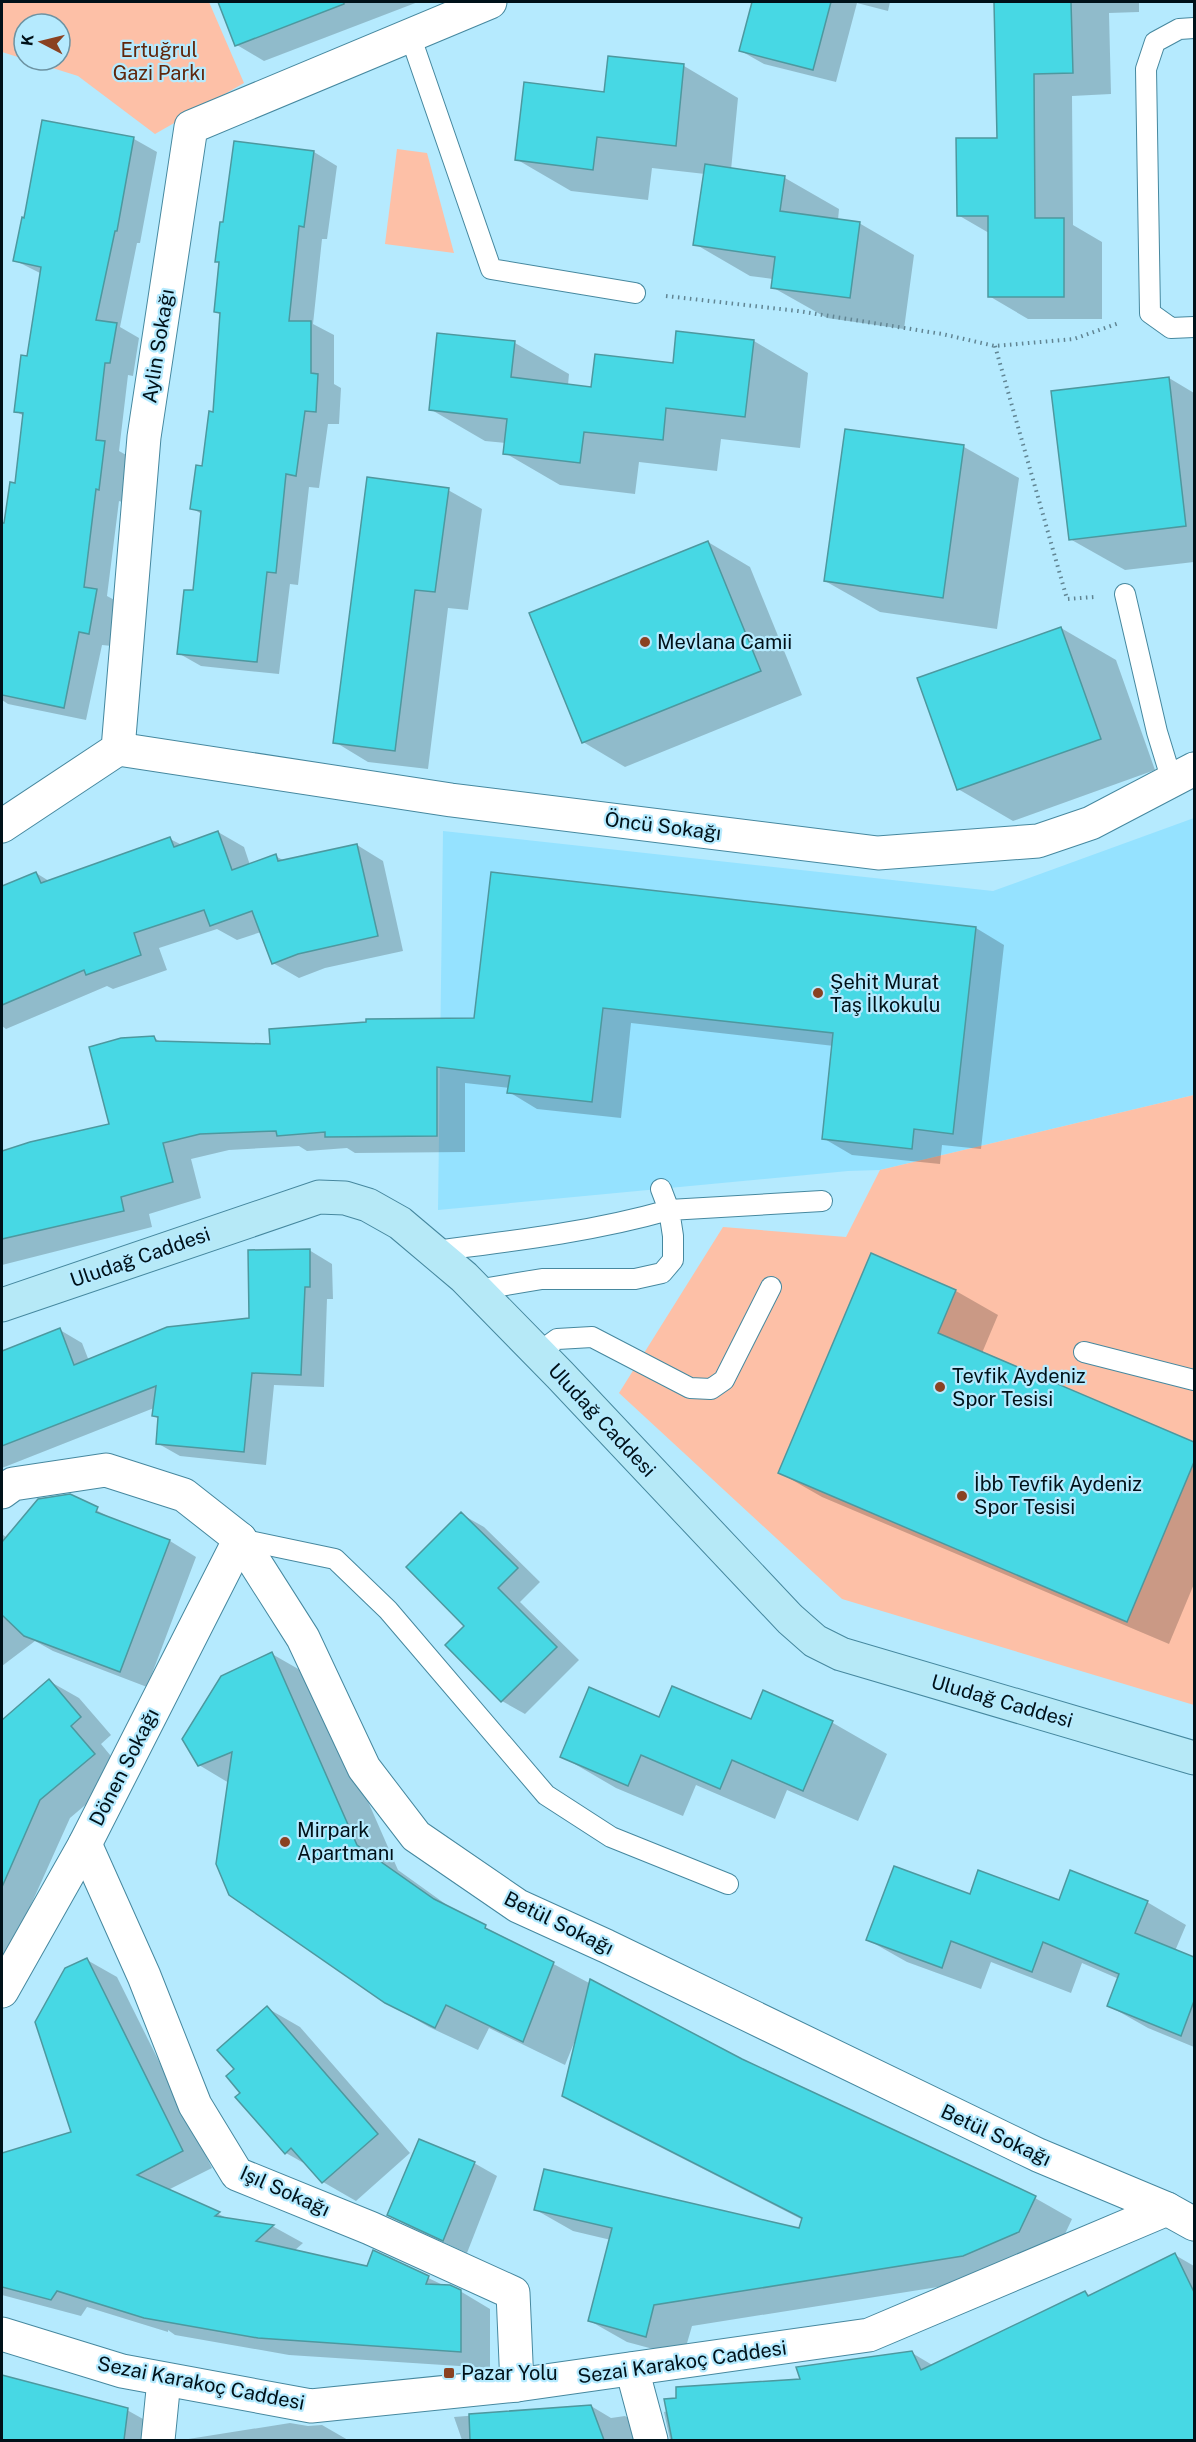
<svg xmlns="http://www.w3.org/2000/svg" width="1196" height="2442" viewBox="0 0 1196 2442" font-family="'Public Sans',sans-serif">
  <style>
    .built { fill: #95e2ff }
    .green { fill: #fdc0a7 }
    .shadow { fill: #0003 }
    .building { fill: #47d8e4; stroke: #4d989f; stroke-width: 1.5 }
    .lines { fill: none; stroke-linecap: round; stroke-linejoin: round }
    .service-casing { stroke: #46889f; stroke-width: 22 }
    .minor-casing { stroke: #46889f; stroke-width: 35 }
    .tertiary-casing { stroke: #46889f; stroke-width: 35 }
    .secondary-casing { stroke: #46889f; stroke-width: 35 }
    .path { stroke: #618593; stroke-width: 4; stroke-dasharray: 1.5 4.5; stroke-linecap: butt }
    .service { stroke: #fff; stroke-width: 20 }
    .minor { stroke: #fff; stroke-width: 33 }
    .tertiary { stroke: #fff; stroke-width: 33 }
    .secondary { stroke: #b6e9f7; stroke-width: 33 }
    .poi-dot { fill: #8a4222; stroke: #b5eafe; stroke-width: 2 }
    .labels { text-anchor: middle; stroke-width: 4.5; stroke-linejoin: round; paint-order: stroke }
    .park-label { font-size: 20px; fill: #5f260b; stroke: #b5eafe }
    .street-label { font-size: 20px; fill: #001119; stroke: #b5eafe }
    .poi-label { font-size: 20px; fill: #001119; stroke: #b5eafe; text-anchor: start }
  </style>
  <rect width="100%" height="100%" fill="#b5eafe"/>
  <polygon class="built" points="1194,818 1194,1095 880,1170 848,1171 438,1210 443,831 993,891"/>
  <g class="green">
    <polygon points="2,2 209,2 244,83 155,134 78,76 27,60 60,60 60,24 24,24 24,59 2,52"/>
    <polygon points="397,149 427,153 454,253 385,244"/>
    <polygon points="1194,1095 1194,1705 842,1599 619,1393 723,1227 846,1237 880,1170"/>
  </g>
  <g class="shadow">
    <polygon points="219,2 418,2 264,61 237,45"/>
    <polygon points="753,2 890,2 888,11 857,3 836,82 764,64 741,51"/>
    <polygon points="996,2 1139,2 1139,12 1109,13 1111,94 1072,96 1073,225 1102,242 1102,319 1028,319 989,296 989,233 958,215 999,139"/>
    <polygon points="684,66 738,98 731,170 785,178 839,209 838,220 859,223 914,255 904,329 827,318 772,287 773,279 750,276 695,244 705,174 652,168 648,200 571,191 516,159 605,93"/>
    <polygon points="43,122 134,139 157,152 140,243 137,243 120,327 139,338 133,376 128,375 119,451 128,456 122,502 119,501 107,596 120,603 112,646 102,645 86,720 8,704 2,700 2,583 4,569 2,568 2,560 11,484 16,484 24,416 15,411 28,358 42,274 14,260 25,220"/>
    <polygon points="235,142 314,152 337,166 327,239 322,239 313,324 334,335 334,384 341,388 339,424 328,424 319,488 309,487 298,585 290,584 279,674 201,666 178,653 194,592 203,515 192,508 215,414 221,315 215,311 220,263 217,261"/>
    <polygon points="754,341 808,373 800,448 721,439 717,471 639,462 635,494 560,485 505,453 506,443 485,441 430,409 515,343 569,374 568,385 592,388"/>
    <polygon points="1169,378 1194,393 1194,562 1125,570 1070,539"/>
    <polygon points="846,430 964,447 1019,478 997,629 880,612 825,581"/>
    <polygon points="448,490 482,509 468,610 448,608 428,769 368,762 335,742"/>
    <polygon points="708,542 750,567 802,695 625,767 583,742"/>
    <polygon points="1061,628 1116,660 1155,770 1013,821 958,789"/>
    <polygon points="218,832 244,847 250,865 275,856 285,861 357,845 383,861 403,951 325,968 299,978 273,963 261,932 237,940 217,929 159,948 167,970 113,989 107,986 6,1029 2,1026 2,888 36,873 49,881 170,839 182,845"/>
    <polygon points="976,928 1004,945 981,1149 942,1145 940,1164 852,1155 823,1138 834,1046 631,1023 621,1118 537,1109 509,1092 510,1088 465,1083 465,1152 355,1153 347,1148 307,1151 299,1146 229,1150 191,1159 201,1198 149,1214 152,1227 2,1265 2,1153 31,1144 111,1126 154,1038 163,1043 272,1045 475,1019"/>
    <polygon points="309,1250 332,1264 333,1299 327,1299 324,1387 274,1385 266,1465 180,1456 157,1443 159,1419 153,1415 154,1408 2,1468 2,1369 6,1367 2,1353 60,1330 82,1343 89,1361 250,1320"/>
    <polygon points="872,1255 956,1291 998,1315 982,1353 1194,1444 1194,1584 1169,1644 822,1497 780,1473"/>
    <polygon points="69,1496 125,1525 170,1541 196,1557 147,1687 53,1651 35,1641 2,1666 2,1534 7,1538"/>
    <polygon points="461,1514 484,1527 540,1582 520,1602 579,1660 525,1714 502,1701 447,1645 467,1626"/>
    <polygon points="272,1654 314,1678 398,1870 458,1913 591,1984 741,2061 1035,2198 1072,2219 1056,2253 1001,2277 692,2326 683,2357 627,2342 590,2321 611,2240 573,2231 536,2210 800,2229 803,2220 601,2117 564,2095 578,2038 576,2038 565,2065 489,2028 478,2050 429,2027 386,2002 229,1783 199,1765"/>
    <polygon points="49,1681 79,1698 111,1735 101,1744 124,1772 70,1818 21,1927 2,1963 2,1721"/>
    <polygon points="764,1692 833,1723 887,1754 858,1821 787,1790 775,1819 696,1785 683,1816 616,1788 561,1756 660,1719 751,1721"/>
    <polygon points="971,1895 1060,1902 1147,1902 1186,1925 1175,1951 1194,1958 1194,2047 1148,2028 1109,2006 1119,1979 1082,1963 1071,1993 991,1962 981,1989 907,1962 868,1940"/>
    <polygon points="87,1960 117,1977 212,2168 168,2190 231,2220 274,2227 303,2243 294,2251 367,2268 374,2252 445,2286 460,2291 490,2309 490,2368 289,2355 175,2335 168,2330 168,2332 87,2307 81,2316 2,2295 2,2154 73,2133"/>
    <polygon points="267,2008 300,2027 410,2153 356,2201 323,2182 309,2166 286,2153 236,2069"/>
    <polygon points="474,2163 497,2176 467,2253 412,2228 389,2215"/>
    <polygon points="1175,2255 1194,2266 1194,2440 670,2440 664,2412 912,2353 934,2366 1085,2293 1091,2296"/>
    <polygon points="2,2376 127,2410 159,2428 158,2440 2,2440"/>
    <polygon points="591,2406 611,2418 625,2416 655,2434 657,2440 462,2440 454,2417"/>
    <polygon points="290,2423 308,2426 322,2425 348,2440 182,2440"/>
  </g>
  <g class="building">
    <polygon points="218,2 344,2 344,4 235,46"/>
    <polygon points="752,2 831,2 813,70 739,51"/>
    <polygon points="994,2 1071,2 1073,73 1034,74 1035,218 1064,218 1064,297 988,297 988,216 957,216 956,138 997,138"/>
    <polygon points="608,56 684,64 676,146 597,137 593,170 515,160 524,82 604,92"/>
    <polygon points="42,120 134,137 117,231 115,231 96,320 117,323 110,363 105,363 96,440 105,441 99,490 96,489 84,587 97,589 89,634 79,632 64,708 2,695 2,523 4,523 10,482 15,483 23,413 14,412 21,355 27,356 41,267 13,261 22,217 24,218"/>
    <polygon points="234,141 314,151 304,227 299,226 289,321 311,321 311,373 318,374 316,412 305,411 296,476 286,474 276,573 267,572 257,662 177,654 184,590 193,590 201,511 190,509 196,465 202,466 209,411 213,412 220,313 214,312 219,262 215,262 220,222 223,222"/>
    <polygon points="705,164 785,176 780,211 860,222 850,298 771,288 775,257 693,245"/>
    <polygon points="676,331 754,340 745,417 666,408 663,440 584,432 580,463 503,454 507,419 429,410 437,333 515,341 511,377 591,387 595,354 673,363"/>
    <polygon points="1169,377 1186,526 1069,540 1051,391"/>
    <polygon points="845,429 964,445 943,598 824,581"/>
    <polygon points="367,477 449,488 435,592 415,590 395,751 333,743"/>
    <polygon points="708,541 761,671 582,743 529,613"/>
    <polygon points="1061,627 1101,739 957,790 917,678"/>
    <polygon points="218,831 232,870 276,854 278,861 357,844 378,936 298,954 272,964 252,911 210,926 204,910 134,933 141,955 86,975 84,970 2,1005 2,886 36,872 41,883 170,837 174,847"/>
    <polygon points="491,872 976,927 953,1134 914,1129 912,1149 822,1139 833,1033 603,1008 592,1102 507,1093 510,1076 437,1067 437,1136 325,1137 325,1132 277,1136 276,1131 200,1134 163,1143 173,1182 121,1197 124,1211 2,1239 2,1151 30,1142 109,1124 89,1047 121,1038 154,1036 156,1041 270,1044 269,1029 366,1022 366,1019 474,1018"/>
    <polygon points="310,1249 310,1287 305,1287 301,1375 252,1373 244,1452 156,1444 158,1417 152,1416 156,1386 2,1446 2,1351 60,1328 74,1365 167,1327 249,1318 248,1250"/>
    <polygon points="871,1253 956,1290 938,1333 1194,1442 1194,1462 1127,1622 778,1473"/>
    <polygon points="70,1494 98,1507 96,1512 170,1540 120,1672 24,1636 2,1615 2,1542 38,1499"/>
    <polygon points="461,1512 518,1568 498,1588 557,1647 501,1702 445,1645 464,1626 406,1567"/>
    <polygon points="272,1652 357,1845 434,1899 486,1925 485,1928 554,1962 523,2042 446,2005 435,2028 385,2003 229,1895 216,1864 232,1752 198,1766 182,1739 221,1676"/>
    <polygon points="49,1679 81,1717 71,1726 95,1754 40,1800 2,1887 2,1720"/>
    <polygon points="672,1686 751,1719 763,1690 833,1721 803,1791 732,1760 720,1789 641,1755 628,1786 560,1757 589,1687 659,1717"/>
    <polygon points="894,1866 970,1894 978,1870 1059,1900 1070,1870 1148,1901 1135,1933 1194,1957 1194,2001 1181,2036 1107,2006 1119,1974 1043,1942 1032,1972 951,1941 942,1968 866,1940"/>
    <polygon points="87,1958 183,2151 137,2175 220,2212 215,2216 274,2225 256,2241 367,2266 373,2250 429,2276 426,2284 450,2285 461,2290 461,2352 258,2338 144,2318 57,2291 51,2300 2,2287 2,2153 71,2132 35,2022 65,1968"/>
    <polygon points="590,1979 742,2059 1036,2196 1019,2232 963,2256 654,2305 646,2337 588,2321 612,2228 534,2210 544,2169 799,2228 802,2218 562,2096"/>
    <polygon points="267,2006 378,2134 322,2183 291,2148 285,2154 235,2097 240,2093 226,2076 234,2069 217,2050"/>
    <polygon points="419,2139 475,2162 443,2241 387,2215"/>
    <polygon points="1175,2253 1194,2292 1194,2440 672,2440 664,2399 676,2398 676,2387 800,2379 796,2367 912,2351 921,2370 1085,2291 1088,2296"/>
    <polygon points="2,2375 128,2408 124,2440 2,2440"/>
    <polygon points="591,2405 604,2440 470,2440 469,2414"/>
  </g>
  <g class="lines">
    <defs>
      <g id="service">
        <polyline points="1194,28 1179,29 1155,42 1146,69 1150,313 1171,328 1194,327"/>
        <polyline points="410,35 491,269 635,293"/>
        <polyline points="1125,594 1157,732 1172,781"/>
        <path d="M434,1251C513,1241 592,1232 669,1210L661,1189"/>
        <polyline points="476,1290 542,1279 635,1279 662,1273 673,1260 673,1236 669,1210 822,1201"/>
        <polyline points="1084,1352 1194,1380"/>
        <polyline points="538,1353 557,1339 592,1337 690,1388 711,1389 724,1380 771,1287"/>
        <polyline points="240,1539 335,1559 388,1610 546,1795 611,1837 728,1884"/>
      </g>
      <g id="minor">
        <polyline points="118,749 451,800 878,853 1038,841 1091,823 1194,769"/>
        <polyline points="2,826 118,749 144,437 191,127 490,2"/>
        <polyline points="2,1492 13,1484 106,1470 184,1495 240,1539 303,1638 364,1768 416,1836 518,1906 606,1946 1038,2155 1167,2209 1194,2224"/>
        <polyline points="85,1844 144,1976 195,2105 237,2174 370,2228 513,2293 517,2385"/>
        <polyline points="2,1991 85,1844 240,1539"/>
        <polyline points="632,2369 651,2440"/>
        <polyline points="158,2440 164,2380"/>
      </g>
      <polyline id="tertiary" points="2,2334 122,2371 311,2406 517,2385 869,2335 1167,2209"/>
      <polyline id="secondary" points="2,1305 319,1197 345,1198 368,1205 400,1223 464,1277 560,1375 790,1619 815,1641 841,1654 1194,1758"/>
    </defs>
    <use href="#service" class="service-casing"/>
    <use href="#minor" class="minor-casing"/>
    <use href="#tertiary" class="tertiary-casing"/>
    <use href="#secondary" class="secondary-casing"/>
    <g class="path">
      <polyline points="666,296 798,311 942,334 995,346 1074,339 1119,323"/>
      <polyline points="995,346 1067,599 1094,597"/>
    </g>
    <use href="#service" class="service"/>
    <use href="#minor" class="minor"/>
    <use href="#tertiary" class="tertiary"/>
    <use href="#secondary" class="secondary"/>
  </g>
  <g class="poi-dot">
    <circle cx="645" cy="642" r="6"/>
    <circle cx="818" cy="993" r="6"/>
    <circle cx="940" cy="1387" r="6"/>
    <circle cx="962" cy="1496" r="6"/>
    <circle cx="285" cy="1842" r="6"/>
    <rect x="443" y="2367" width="12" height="12" rx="3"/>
  </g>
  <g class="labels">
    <g class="park-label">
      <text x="159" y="57">Ertuğrul<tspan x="159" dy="23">Gazi Parkı</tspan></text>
    </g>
    <g class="street-label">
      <text transform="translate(158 346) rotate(-81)" y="7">Aylin Sokağı</text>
      <text transform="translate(663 826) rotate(7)" y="7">Öncü Sokağı</text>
      <text transform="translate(140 1257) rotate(-19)" y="7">Uludağ Caddesi</text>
      <text transform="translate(602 1420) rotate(47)" y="7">Uludağ Caddesi</text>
      <text transform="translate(1002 1701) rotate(16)" y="7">Uludağ Caddesi</text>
      <text transform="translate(124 1767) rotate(-63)" y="7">Dönen Sokağı</text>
      <text transform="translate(559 1923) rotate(26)" y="7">Betül Sokağı</text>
      <text transform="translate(996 2135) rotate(25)" y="7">Betül Sokağı</text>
      <text transform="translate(285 2191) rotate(24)" y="7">Işıl Sokağı</text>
      <text transform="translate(682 2362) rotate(-8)" y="7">Sezai Karakoç Caddesi</text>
      <text transform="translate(201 2383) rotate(11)" y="7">Sezai Karakoç Caddesi</text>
    </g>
    <g class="poi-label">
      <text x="657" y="649">Mevlana Camii</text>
      <text x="830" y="989">Şehit Murat<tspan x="830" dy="23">Taş İlkokulu</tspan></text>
      <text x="952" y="1383">Tevfik Aydeniz<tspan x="952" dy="23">Spor Tesisi</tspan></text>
      <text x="974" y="1491">İbb Tevfik Aydeniz<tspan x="974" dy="23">Spor Tesisi</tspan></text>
      <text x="297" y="1837">Mirpark<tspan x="297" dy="23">Apartmanı</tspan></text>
      <text x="461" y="2380">Pazar Yolu</text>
    </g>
  </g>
  <rect width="1196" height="2442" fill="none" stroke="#001119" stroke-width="6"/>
  <g transform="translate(42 42) rotate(277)"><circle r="28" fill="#b5eafe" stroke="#6d93a2" stroke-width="1.5"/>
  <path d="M0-4.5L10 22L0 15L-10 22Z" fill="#8a4222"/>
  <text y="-9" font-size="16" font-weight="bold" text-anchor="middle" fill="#001119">K</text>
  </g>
</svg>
